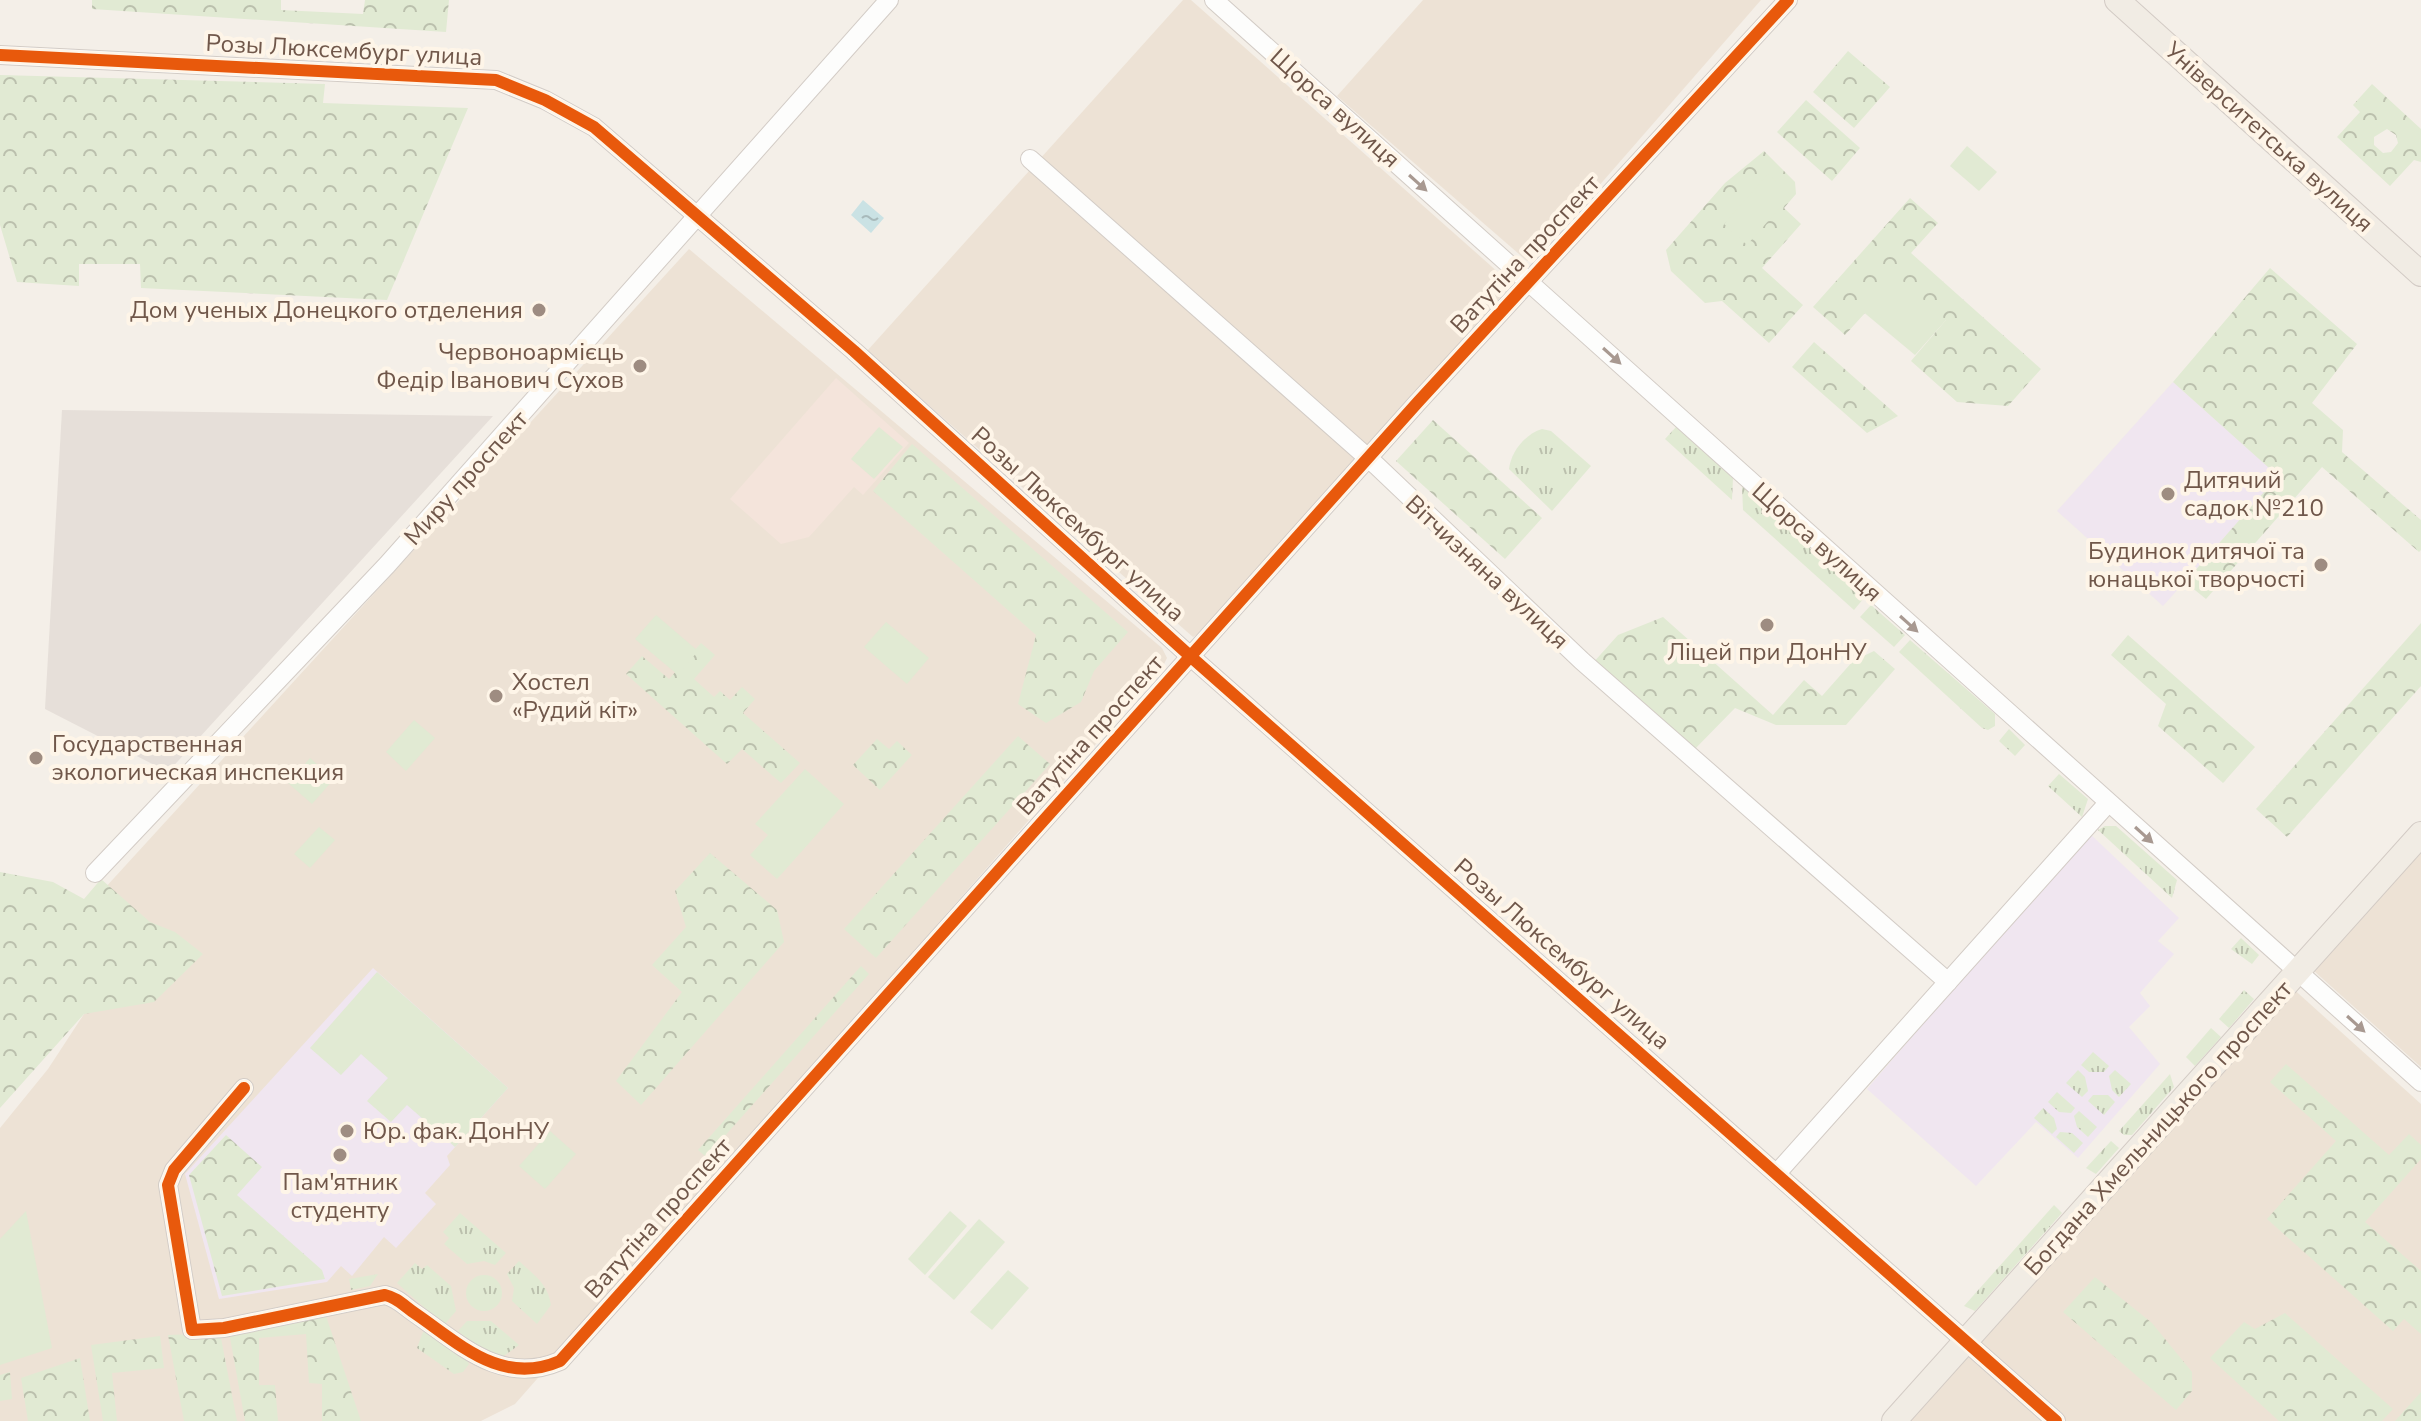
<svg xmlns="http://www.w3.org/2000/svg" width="2421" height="1421" viewBox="0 0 2421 1421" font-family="'Nunito Sans',sans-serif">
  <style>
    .residential { fill: #ede2d5 }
    .commercial { fill: #f4e4db }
    .industrial { fill: #e6dfd9 }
    .education { fill: #f0e6f0 }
    .grass { fill: url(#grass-tufts) }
    .forest { fill: url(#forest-crowns); fill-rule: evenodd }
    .park { fill: #e1ead3 }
    .water { fill: url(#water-ripples) }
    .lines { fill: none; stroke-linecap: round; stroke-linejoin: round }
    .minor-casing { stroke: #d3ccc6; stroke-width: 20 }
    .major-casing { stroke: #d3cbc5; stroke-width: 26 }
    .minor { stroke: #fdfdfc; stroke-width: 18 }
    .major { stroke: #f1ece4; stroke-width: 24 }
    .cycleway-casing { stroke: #fef5e8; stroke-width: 17 }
    .cycleway { stroke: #e8590c; stroke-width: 12 }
    .oneway { fill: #a89991 }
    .poi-dot { fill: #9e8c81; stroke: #fef5e8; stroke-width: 3 }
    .labels { text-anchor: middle; stroke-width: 8; stroke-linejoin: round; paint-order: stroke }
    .street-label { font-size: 24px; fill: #70574a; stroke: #fef5e8 }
    .poi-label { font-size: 24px; fill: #70574a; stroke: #fef5e8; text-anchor: start }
  </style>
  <defs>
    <pattern id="grass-tufts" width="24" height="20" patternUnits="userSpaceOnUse" patternTransform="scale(2)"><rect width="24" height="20" fill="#e1ead3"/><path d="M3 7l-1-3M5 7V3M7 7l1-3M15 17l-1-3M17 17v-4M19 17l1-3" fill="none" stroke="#bbc0ad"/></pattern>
    <pattern id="forest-crowns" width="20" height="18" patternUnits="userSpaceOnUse" patternTransform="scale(2)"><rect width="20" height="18" fill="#e1ead3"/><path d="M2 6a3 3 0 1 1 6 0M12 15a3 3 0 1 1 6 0" fill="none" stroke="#bbc0ad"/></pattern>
    <pattern id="water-ripples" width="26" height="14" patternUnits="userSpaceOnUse" patternTransform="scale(2)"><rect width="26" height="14" fill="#cae2e4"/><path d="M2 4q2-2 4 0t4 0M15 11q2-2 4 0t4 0" fill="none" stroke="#a8babb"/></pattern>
  </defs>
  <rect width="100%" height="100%" fill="#f4efe8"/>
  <g class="residential">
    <polygon points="1183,0 1191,0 1508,281 1507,290 1202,632 1193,637 867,351"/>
    <polygon points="1423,0 1761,0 1536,258 1527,261 1337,96"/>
    <polygon points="689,249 1162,648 1167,658 1161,670 515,1404 481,1421 0,1421 0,1128 48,1069 84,1014 83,912"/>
    <polygon points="2421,851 2421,1067 2313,970"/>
    <polygon points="2289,985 2421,1104 2421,1421 1910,1421"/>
  </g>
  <polygon class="commercial" points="836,378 909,443 863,495 854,487 809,537 781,544 730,499"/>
  <polygon class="industrial" points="62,410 493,416 168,772 45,709"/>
  <g class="education">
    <polygon points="2173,382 2279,476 2163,606 2057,511"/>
    <polygon points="2088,832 2179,918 2158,941 2174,954 2140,993 2150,1006 2129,1027 2160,1064 2078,1158 2036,1122 1976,1186 1867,1089"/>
    <polygon points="373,968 508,1088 447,1156 450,1165 425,1193 436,1204 396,1248 384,1237 352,1276 341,1266 327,1282 219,1299 185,1174"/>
  </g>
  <g class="grass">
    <polygon points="1676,427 1733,478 1732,500 1665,439"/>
    <path d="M1542,429L1551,431L1591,466L1552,511L1509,469C1511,452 1525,434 1542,429Z"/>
    <polygon points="1742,486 1864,598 1854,610 1743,510"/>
    <polygon points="1871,605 1905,635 1894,647 1860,617"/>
    <polygon points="1910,640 1995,714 1995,726 1988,730 1982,728 1899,652"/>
    <polygon points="2009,729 2025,745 2015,756 1999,741"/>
    <polygon points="2059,774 2088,799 2082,817 2048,786"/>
    <polygon points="2105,826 2116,826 2177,880 2172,898 2098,830"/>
    <polygon points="2241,938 2259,955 2252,964 2231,949"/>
    <polygon points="2244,990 2254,999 2229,1028 2219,1019"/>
    <polygon points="2211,1028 2221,1037 2195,1066 2186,1057"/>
    <polygon points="2093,1052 2109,1066 2104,1072 2089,1072 2081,1065"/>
    <polygon points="2078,1070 2085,1077 2088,1091 2082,1097 2066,1083"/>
    <polygon points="2115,1070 2131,1084 2119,1097 2112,1090 2109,1076"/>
    <polygon points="2170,1074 2174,1087 2132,1135 2124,1135 2119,1131"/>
    <polygon points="2057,1092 2075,1108 2071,1113 2059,1112 2048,1102"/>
    <polygon points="2093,1095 2108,1095 2115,1102 2104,1115 2088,1101"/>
    <polygon points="2043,1108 2054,1118 2057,1129 2052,1134 2034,1118"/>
    <polygon points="2079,1111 2097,1127 2088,1137 2077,1127 2074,1116"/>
    <polygon points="2060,1132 2072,1133 2083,1143 2074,1153 2056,1137"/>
    <polygon points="2111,1141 2119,1148 2096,1174 2086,1168"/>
    <polygon points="2054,1205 2062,1213 1975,1311 1964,1306"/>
    <polygon points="460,1213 506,1253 495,1265 484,1261 467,1264 444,1244 449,1238 443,1232"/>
    <path d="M519,1261C534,1275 548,1284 551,1305L537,1324L512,1301L514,1288L507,1274Z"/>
    <polygon points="415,1263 422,1269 427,1265 451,1286 456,1311 444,1325 397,1283"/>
    <polygon points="378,1274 370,1286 351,1290 349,1279"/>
    <circle cx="484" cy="1293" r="18"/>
    <polygon points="467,1321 491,1321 519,1345 501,1358 479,1350 458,1331"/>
    <polygon points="430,1331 466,1358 469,1364 463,1372 454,1374 417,1348 423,1332"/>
  </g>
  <g class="forest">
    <polygon points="92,0 281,0 281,10 363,14 365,0 449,0 446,32 92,9"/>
    <polygon points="1848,51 1890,87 1854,128 1813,92"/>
    <polygon points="0,75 325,84 323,103 468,108 387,300 141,288 140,264 79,264 79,286 17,282 0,225"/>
    <path d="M2372,84L2421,129V162L2414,160L2390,186L2337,137L2360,112L2353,105ZM2387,129L2396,135L2398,143L2391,152L2383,153L2374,145V137Z"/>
    <polygon points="1806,100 1860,148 1832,181 1777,132"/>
    <polygon points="1764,151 1795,182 1796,194 1784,208 1801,224 1762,268 1803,305 1769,343 1722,301 1705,303 1671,271 1666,250 1725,183"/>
    <polygon points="1910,198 1938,223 1911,253 2041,369 2008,406 1957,402 1911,361 1946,320 1862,310 1865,313 1845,335 1813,307"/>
    <polygon points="2270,268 2357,344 2312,403 2343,430 2342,452 2421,520 2421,550 2419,552 2322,467 2206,599 2185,582 2278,476 2173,382"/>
    <polygon points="1814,342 1898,416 1867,433 1792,367"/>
    <polygon points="1433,420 1542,518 1505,559 1396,461"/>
    <polygon points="912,444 1128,632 1094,671 1081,702 1046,723 1018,704 1036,635 873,491"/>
    <polygon points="1663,617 1773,715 1804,680 1822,696 1853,661 1874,651 1895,669 1846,725 1776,725 1735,708 1692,752 1592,664 1618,635"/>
    <polygon points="2421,623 2421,686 2287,837 2256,809"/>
    <polygon points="2128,635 2255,747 2223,783 2158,726 2166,704 2111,655"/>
    <polygon points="701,643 715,655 694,679 714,697 720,691 730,700 742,687 755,699 743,713 800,763 781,783 742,749 727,764 626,674 642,656 669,679"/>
    <polygon points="1018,736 1050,764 876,958 844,929"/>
    <polygon points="877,739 889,749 897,741 912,755 880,790 853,765"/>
    <polygon points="710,853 777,910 784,942 641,1105 616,1081 682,992 652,965 686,927 675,891"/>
    <polygon points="0,872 53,882 84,899 101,879 150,922 175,932 203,954 154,1002 84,1014 0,1108"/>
    <polygon points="861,966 869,974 706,1157 698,1150"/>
    <polygon points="2286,1064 2389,1155 2409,1134 2421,1145 2421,1159 2365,1222 2421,1271 2421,1334 2404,1319 2393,1331 2267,1219 2336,1141 2270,1082"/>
    <polygon points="226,1135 262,1167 237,1195 322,1270 325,1279 222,1296 189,1175"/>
    <polygon points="2095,1277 2152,1323 2192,1372 2192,1391 2176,1410 2063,1312"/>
    <polygon points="324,1310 361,1421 322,1421 322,1384 309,1383 306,1334 259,1338 259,1385 275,1385 278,1421 245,1421 229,1332"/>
    <polygon points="2285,1313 2393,1409 2382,1421 2279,1421 2210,1358 2244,1322 2255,1329"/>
    <polygon points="220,1333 237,1421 184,1421 168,1335"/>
    <polygon points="160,1336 164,1368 112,1373 117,1421 103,1421 91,1345"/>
    <polygon points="80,1358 90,1421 28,1421 21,1378"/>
    <polygon points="10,1372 12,1399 0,1401 0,1375"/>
    <polygon points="2421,1392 2421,1421 2395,1421"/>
  </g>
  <g class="park">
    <polygon points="1967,146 1997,172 1979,191 1950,166"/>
    <polygon points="1768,174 1791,195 1747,245 1724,224"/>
    <polygon points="1894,273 1946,320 1915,355 1861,310"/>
    <polygon points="879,427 903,447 874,479 851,459"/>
    <polygon points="656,615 698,651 678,675 635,639"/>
    <polygon points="886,622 929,658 907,684 864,647"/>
    <polygon points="414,720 435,738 406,771 386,752"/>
    <polygon points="310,758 334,779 312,804 288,783"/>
    <polygon points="805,769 844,804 777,879 750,855 768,835 755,824"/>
    <polygon points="319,827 335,840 310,868 294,854"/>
    <polygon points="377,972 508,1088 455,1147 407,1105 391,1122 367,1101 388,1078 361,1054 341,1075 310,1048"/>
    <polygon points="550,1131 576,1154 545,1189 519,1166"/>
    <polygon points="26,1211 52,1348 0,1365 0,1239"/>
    <polygon points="950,1211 967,1226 925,1275 908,1259"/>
    <polygon points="979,1219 1005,1242 954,1300 928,1277"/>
    <polygon points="1008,1270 1029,1288 992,1330 970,1312"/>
  </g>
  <polygon class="water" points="863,200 884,218 871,233 851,215"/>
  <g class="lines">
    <defs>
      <g id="minor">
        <polyline points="1214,0 2421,1082"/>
        <polyline points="0,55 496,80 545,100 594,127 854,351 1190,656 2056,1421"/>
        <polyline points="1030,159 1377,466 1582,661 1948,982"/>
        <polyline points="95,873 387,565 889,0"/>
        <path d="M244,1088L174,1170L168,1185L192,1330L224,1328L385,1295C398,1298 404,1306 416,1314C461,1345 502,1386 560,1361L1418,402L1788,0"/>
        <polyline points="1777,1173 2108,803"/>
      </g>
      <g id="major">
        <polyline points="2117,0 2421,274"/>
        <polyline points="1894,1421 2421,834"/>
      </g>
    </defs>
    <use href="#minor" class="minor-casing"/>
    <use href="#major" class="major-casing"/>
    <use href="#minor" class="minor"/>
    <use href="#major" class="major"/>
    <defs>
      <g id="cycleway">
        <polyline points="0,55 496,80 545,100 594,127 854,351 1190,656 2056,1421"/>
        <path d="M244,1088L174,1170L168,1185L192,1330L224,1328L385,1295C398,1298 404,1306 416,1314C461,1345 502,1386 560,1361L1418,402L1788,0"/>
      </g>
    </defs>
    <use href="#cycleway" class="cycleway-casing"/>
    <use href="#cycleway" class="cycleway"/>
  </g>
  <defs><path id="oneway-solid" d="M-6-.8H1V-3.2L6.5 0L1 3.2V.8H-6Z" transform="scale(2)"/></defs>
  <g class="oneway">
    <use href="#oneway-solid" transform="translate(1418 183) rotate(42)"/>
    <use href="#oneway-solid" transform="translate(1612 356) rotate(42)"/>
    <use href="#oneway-solid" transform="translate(1909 624) rotate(42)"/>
    <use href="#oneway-solid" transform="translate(2144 835) rotate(42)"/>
    <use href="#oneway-solid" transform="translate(2356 1024) rotate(42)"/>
  </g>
  <g class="poi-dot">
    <circle cx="539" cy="310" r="8"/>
    <circle cx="640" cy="366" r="8"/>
    <circle cx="2168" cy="494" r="8"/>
    <circle cx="2321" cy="565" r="8"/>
    <circle cx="1767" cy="625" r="8"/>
    <circle cx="496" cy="696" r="8"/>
    <circle cx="36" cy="758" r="8"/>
    <circle cx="347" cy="1131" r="8"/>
    <circle cx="340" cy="1155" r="8"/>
  </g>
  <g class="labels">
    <g class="street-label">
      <text transform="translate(344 50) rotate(3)" y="8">Розы Люксембург улица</text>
      <text transform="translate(1335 108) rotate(42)" y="8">Щорса вулиця</text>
      <text transform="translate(2269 137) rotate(42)" y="8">Університетська вулиця</text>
      <text transform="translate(1525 254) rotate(-47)" y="8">Ватутіна проспект</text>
      <text transform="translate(466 478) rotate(-48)" y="8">Миру проспект</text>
      <text transform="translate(1078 524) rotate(42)" y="8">Розы Люксембург улица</text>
      <text transform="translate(1817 542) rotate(42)" y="8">Щорса вулиця</text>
      <text transform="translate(1487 572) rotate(43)" y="8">Вітчизняна вулиця</text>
      <text transform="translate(1090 735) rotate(-48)" y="8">Ватутіна проспект</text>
      <text transform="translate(1562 954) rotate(41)" y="8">Розы Люксембург улица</text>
      <text transform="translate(2158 1128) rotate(-48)" y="8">Богдана Хмельницького проспект</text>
      <text transform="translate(658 1218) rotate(-48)" y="8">Ватутіна проспект</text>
    </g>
    <g class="poi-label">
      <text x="523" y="318" text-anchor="end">Дом ученых Донецкого отделения</text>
      <text x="624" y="360" text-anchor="end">Червоноармієць<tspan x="624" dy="28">Федір Іванович Сухов</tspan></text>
      <text x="2184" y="488">Дитячий<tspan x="2184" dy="28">садок №210</tspan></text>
      <text x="2305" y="559" text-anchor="end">Будинок дитячої та<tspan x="2305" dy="28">юнацької творчості</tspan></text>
      <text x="1767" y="660" text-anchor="middle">Ліцей при ДонНУ</text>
      <text x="512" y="690">Хостел<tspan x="512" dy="28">«Рудий кіт»</tspan></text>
      <text x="52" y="752">Государственная<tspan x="52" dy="28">экологическая инспекция</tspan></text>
      <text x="363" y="1139">Юр. фак. ДонНУ</text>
      <text x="340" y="1190" text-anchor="middle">Пам'ятник<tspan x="340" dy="28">студенту</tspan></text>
    </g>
  </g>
</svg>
